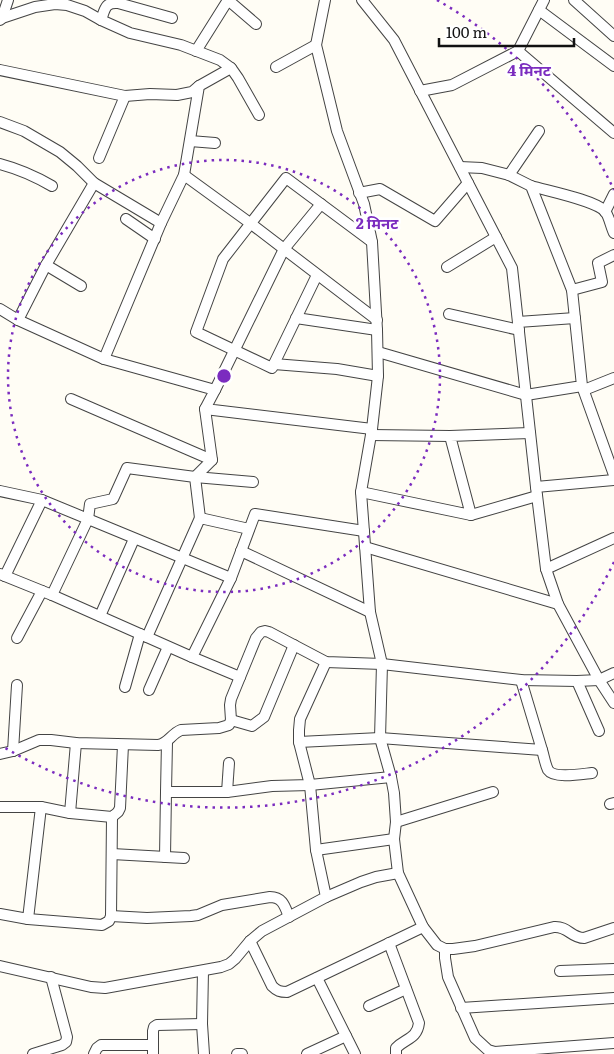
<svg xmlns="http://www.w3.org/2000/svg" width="614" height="1054" viewBox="0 0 614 1054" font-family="Literata,'Noto Sans Devanagari',serif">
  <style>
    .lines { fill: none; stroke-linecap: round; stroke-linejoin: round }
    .minor-casing { stroke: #444; stroke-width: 12 }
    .minor { stroke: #fff; stroke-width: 10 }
    .ring { fill: none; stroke: #7b2cbf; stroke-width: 2.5; stroke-dasharray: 2.5 5 }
    .centre { fill: #7b2cbf; stroke: #fff; stroke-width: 2.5 }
    .ring-label { font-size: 15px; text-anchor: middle; font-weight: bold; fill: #7b2cbf; stroke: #fff; stroke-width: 5; stroke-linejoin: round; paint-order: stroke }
  </style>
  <rect width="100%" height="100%" fill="#fffdf5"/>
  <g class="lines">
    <defs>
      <g id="minor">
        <polyline points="228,0 256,24"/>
        <path d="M325,0L316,45L337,131L364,204L372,242L377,330L378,376L372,429L361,492L370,612L382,664L380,738L391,777L394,793L396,822L394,839L398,873L423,927L437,945L445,949H453L475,946L554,927C568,926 571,938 584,938L614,928"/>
        <polyline points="362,0 394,40 512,268 536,487 546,569 558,604 599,680 614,703"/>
        <polyline points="574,0 614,36"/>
        <polyline points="539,10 614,66"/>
        <polyline points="2,18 35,7 55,4 67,5 85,11 101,20 130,33 181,45 220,60 231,68 199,86 184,175 161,223 104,359"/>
        <polyline points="0,20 2,18 8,0"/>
        <path d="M101,20C105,9 105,2 118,3L172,18"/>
        <polyline points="196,51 228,0"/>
        <polyline points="518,51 544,0"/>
        <polyline points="276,67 316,45"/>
        <polyline points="231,68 238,78 259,115"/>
        <polyline points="0,70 125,96 150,94 177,95 192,92 199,86"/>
        <polyline points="420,91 452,85 518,51 614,133"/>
        <polyline points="0,122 24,131 60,152 77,166 94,183 161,223"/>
        <polyline points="190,141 215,143"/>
        <polyline points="99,158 125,96"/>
        <path d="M0,164C19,169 35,176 52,186"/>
        <polyline points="184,175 250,223 377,320"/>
        <polyline points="509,175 539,131"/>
        <path d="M531,186C548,191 594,200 605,211C609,216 611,227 614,233"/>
        <polyline points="359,193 380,189 435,221 468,183"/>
        <polyline points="605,212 614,194"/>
        <polyline points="126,219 155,239"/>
        <polyline points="46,265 81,286"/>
        <polyline points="447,267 496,237"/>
        <polyline points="317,275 272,368 196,332 223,259 286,178 372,242"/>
        <polyline points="572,290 602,282 598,263 614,255"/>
        <polyline points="0,309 18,320 104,359 215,390 205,409 372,429"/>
        <polyline points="449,314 519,330"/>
        <polyline points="296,318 377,330"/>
        <polyline points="18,320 46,265 94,183"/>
        <polyline points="518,322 575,318"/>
        <polyline points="378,352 526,395 582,386 572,290 531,186 509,175 482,168 460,167"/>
        <polyline points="274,364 337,369 378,376"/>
        <polyline points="582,386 614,475"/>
        <polyline points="215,390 284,249 321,204"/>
        <polyline points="584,390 614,378"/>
        <polyline points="71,399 212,460"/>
        <polyline points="205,409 212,460 195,477 253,482"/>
        <polyline points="371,435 450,436"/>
        <polyline points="536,487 614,480"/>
        <polyline points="0,491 42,500"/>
        <polyline points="361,492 471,515 450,436 530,433"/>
        <polyline points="471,515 537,496"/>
        <polyline points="365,547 558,604"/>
        <polyline points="241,551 370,612"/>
        <polyline points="546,569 614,538"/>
        <polyline points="0,574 52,595 192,657 231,578 255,514 364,531"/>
        <polyline points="5,576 42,500 88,519 90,504 113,499 127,468 195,477 200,518"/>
        <polyline points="52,595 88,519 231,578"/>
        <polyline points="100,616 134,539"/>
        <polyline points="147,637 200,518 249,529"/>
        <polyline points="17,638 42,591"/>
        <polyline points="192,657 240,677"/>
        <polyline points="577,681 599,731"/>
        <polyline points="125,687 140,634"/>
        <polyline points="149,690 168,647"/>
        <polyline points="231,720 252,726 264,717 294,645"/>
        <polyline points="167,742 166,792 227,792 272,786 310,785 391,777"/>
        <polyline points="299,742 380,738 542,750 521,680"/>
        <path d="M542,750C544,756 545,764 548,770C554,779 582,774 592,773"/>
        <polyline points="13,751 17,685"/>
        <path d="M0,754L13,751L39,740H51L76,743L158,745C168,744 171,734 181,730L219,728L229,725L231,720L230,705L231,699L256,638L261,632L265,631L269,632L326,662L382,664L521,680L577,681L599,680L614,673"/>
        <polyline points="227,792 229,763"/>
        <polyline points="610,804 614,803"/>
        <polyline points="0,807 41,807 70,813 112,817 118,812 120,808 123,745"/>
        <polyline points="70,813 76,743"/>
        <polyline points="396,822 493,792"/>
        <polyline points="316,850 394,839"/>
        <polyline points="112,854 184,858"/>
        <polyline points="165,857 166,792"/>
        <polyline points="326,897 361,882 376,877 398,873"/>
        <polyline points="0,914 28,919 41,807"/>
        <path d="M111,916L147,918L191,916L198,915L222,905L270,897C283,897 285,907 289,917"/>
        <polyline points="28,919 102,925 109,921 111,916 112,817"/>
        <path d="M250,941L272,986C277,991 280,992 287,992L423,927"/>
        <path d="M389,943L419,1023C417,1039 406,1038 396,1048V1054"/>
        <polyline points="445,949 445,958 448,977 475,1038 488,1050 495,1052 614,1043"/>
        <polyline points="0,966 91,987 105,988 221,967 229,964 235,959 250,941 262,931 326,897 316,850 310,785 299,742 299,730 300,719 326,662"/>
        <polyline points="203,971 202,1024 204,1054"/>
        <polyline points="560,971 614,969"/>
        <polyline points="317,978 355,1054"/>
        <polyline points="369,1006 406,989"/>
        <polyline points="461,1008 614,998"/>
        <polyline points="33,1054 62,1045 66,1042 67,1037 51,977"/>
        <polyline points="94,1054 97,1048 101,1045 153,1045"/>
        <polyline points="153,1054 153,1031 154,1027 157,1025 202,1024"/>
        <polyline points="237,1054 242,1054"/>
        <polyline points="307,1054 346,1036"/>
      </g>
    </defs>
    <use href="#minor" class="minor-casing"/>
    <use href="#minor" class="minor"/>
  </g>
  <g class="ring">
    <circle cx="224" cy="376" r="216"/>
    <path d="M614 562A432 432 0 0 1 2 746M437 0A432 432 0 0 1 614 190"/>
  </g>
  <circle cx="224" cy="376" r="8" class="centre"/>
  <g class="ring-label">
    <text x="529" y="76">4 मिनट</text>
    <text x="377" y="229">2 मिनट</text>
  </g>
  <path d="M439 38v8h135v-8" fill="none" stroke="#111111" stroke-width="2.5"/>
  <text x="446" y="38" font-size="15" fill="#111111" stroke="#ffffff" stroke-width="4" paint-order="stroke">100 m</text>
</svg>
